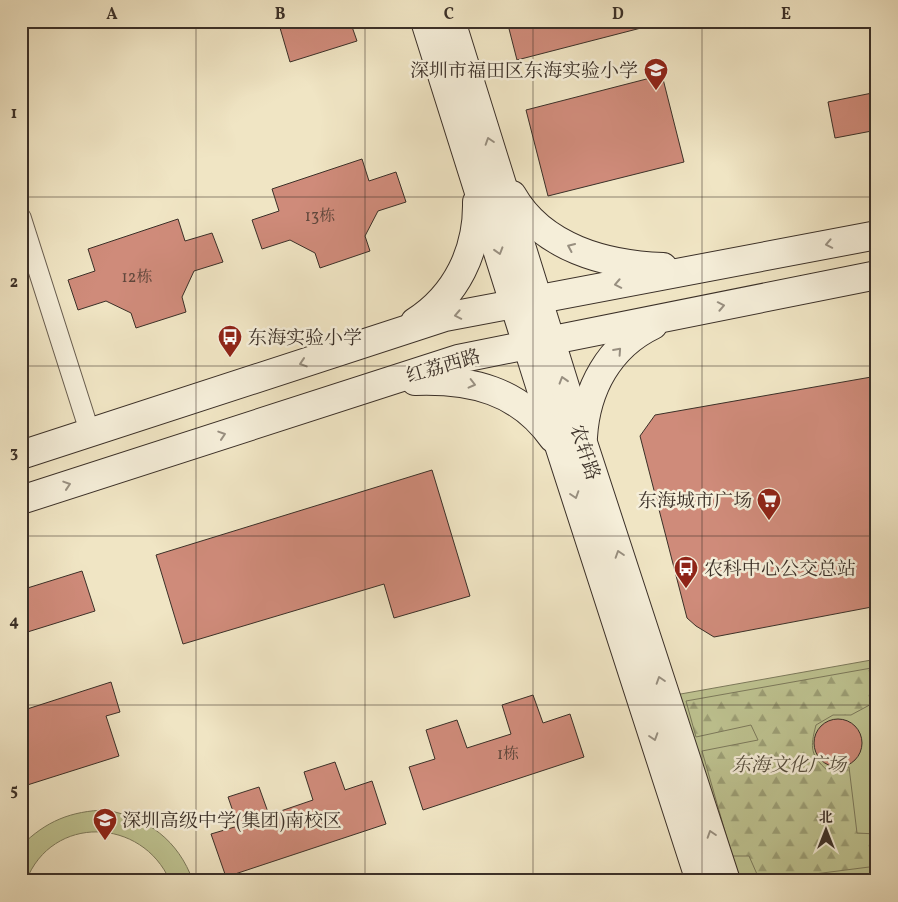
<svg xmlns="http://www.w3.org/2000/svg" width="898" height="902" viewBox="0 0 898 902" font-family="Vollkorn,'Noto Serif SC',serif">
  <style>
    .green { fill: #bec391; stroke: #7c7a5c }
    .forest { fill: url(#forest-firs); stroke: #7c7a5c }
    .building { fill: #cf8b7a; stroke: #3b3028 }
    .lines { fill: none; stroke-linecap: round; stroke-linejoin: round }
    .street-casing { stroke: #685d4f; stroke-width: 21 }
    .secondary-casing { stroke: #3b3028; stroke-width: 30 }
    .street { stroke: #f5eed9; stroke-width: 19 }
    .secondary { stroke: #f5eed9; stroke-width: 28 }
    .oneway { stroke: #988f80 }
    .grid { fill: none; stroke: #3b3028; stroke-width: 1; stroke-opacity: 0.55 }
    .labels { text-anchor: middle; stroke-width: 5; stroke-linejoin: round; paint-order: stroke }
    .number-label { font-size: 16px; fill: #60473c }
    .poi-label { font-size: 19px; fill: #3b3028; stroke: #f5eed9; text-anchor: start }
    .street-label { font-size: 19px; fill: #3b3028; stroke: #f5eed9 }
    .park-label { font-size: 19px; font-style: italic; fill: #554d3d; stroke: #f5eed9 }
    .neatline { fill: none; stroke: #3b3028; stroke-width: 2 }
    .grid-label { font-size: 16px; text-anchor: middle; font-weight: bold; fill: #3b3028 }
  </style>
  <defs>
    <pattern id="forest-firs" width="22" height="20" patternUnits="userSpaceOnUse" patternTransform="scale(1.25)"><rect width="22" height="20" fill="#bec391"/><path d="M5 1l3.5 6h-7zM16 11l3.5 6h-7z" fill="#9c9f76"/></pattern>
  </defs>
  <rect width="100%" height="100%" fill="#f0e5c4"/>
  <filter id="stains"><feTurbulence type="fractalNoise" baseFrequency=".004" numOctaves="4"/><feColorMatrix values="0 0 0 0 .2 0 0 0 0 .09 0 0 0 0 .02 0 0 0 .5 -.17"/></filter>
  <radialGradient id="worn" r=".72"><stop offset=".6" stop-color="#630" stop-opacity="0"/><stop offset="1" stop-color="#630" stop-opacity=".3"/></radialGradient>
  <g class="green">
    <polygon points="877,659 877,881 734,881 675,695"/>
    <path d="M106,810C148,818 178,840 193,881H170C142,817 52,814 26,881H21V846C46,821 71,811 106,810Z"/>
  </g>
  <path class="forest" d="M877,667V701L851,715H833L816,725C810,748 810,755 828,771L849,767L857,833L876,834L877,866L760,881L749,856H732L702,751L758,740L751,725L696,737L686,701Z"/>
  <g class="building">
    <polygon points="278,21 350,21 357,41 290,62"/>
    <polygon points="507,21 640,21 641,28 517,60"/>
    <polygon points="662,75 684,162 548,196 526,110"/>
    <polygon points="877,92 877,130 835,138 828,102"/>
    <polygon points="362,159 369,181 396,172 406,202 378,211 365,236 370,251 320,268 315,253 290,240 262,249 252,220 279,211 272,189"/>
    <polygon points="178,219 185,241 212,233 223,262 194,271 182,297 186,312 136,328 131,313 106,301 78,310 68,280 95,271 88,249"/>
    <polygon points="877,376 877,606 714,637 696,626 687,618 640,436 655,415"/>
    <polygon points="432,470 470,596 394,618 384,584 183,644 156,555"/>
    <polygon points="82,571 95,611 21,634 21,590"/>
    <polygon points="111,682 120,712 106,716 119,756 21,787 21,711"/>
    <polygon points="533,695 543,723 570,714 584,757 423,810 409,767 435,759 426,730 457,720 467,748 511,734 502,705"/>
    <circle cx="838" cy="743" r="24"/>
    <polygon points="335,762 345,790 372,781 386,824 226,877 211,834 238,826 228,797 259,787 269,815 313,800 304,772"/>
  </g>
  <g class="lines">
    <defs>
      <polyline id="street" points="21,217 90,433"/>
      <g id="secondary">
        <polyline points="425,21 548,411 700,881"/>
        <polyline points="451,21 571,406 726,881"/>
        <path d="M512,195C542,248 606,265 663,267"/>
        <path d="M415,322C456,296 478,251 477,202"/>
        <path d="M415,381C471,379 519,390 553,438"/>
        <path d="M583,437C586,389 609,346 653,325"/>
        <polyline points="21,455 445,317 877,235"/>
        <polyline points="21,500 458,359 877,275"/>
      </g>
    </defs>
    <use href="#street" class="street-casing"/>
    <use href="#secondary" class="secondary-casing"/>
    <use href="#street" class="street"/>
    <use href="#secondary" class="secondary"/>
  </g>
  <defs><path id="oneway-chevron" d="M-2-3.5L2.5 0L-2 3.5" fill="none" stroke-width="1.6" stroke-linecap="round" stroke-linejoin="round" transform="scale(1.25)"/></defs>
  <g class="oneway">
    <use href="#oneway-chevron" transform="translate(489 141) rotate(-108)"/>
    <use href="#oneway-chevron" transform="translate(829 244) rotate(169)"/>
    <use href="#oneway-chevron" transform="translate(571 247) rotate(-156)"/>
    <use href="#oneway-chevron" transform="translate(499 251) rotate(73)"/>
    <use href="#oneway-chevron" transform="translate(618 284) rotate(169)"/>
    <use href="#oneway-chevron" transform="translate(721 306) rotate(-11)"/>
    <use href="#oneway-chevron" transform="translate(458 315) rotate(169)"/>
    <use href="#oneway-chevron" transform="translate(618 351) rotate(-48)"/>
    <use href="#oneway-chevron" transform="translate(303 363) rotate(162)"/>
    <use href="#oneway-chevron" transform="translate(563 380) rotate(-107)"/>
    <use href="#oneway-chevron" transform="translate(472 384) rotate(14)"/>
    <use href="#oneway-chevron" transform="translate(222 435) rotate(-18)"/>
    <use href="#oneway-chevron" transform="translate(67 485) rotate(-18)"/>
    <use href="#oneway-chevron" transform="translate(575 495) rotate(72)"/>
    <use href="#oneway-chevron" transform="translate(619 554) rotate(-108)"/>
    <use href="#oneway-chevron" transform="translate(660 680) rotate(-108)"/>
    <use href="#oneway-chevron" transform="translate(654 737) rotate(72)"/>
    <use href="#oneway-chevron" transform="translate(711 834) rotate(-108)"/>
  </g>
  <path class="grid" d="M196,21V881M365,21V881M533,21V881M702,21V881M21,197H877M21,366H877M21,536H877M21,705H877"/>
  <defs>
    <symbol id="school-pin" viewBox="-11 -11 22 30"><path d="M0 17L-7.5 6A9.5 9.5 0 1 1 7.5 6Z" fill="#8f2418" stroke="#f5eed9"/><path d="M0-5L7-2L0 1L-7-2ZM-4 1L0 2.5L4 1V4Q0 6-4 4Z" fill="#fff"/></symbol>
    <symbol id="bus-pin" viewBox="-11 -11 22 30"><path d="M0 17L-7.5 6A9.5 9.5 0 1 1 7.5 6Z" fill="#8f2418" stroke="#f5eed9"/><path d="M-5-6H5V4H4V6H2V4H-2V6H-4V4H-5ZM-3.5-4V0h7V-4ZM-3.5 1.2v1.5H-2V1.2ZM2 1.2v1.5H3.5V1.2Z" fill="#fff"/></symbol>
    <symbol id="supermarket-pin" viewBox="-11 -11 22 30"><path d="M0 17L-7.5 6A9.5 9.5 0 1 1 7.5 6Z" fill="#8f2418" stroke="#f5eed9"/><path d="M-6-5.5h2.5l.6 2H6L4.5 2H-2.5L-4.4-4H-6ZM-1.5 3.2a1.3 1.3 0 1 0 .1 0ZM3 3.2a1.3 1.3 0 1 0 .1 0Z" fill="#fff"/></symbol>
  </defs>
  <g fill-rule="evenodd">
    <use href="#school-pin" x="642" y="56" width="28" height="38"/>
    <use href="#bus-pin" x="216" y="323" width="28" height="38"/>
    <use href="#supermarket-pin" x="755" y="486" width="28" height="38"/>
    <use href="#bus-pin" x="672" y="554" width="28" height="38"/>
    <use href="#school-pin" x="91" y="806" width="28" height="38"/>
  </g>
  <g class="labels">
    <g class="number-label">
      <text x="320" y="221">13栋</text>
      <text x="137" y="282">12栋</text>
      <text x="508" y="759">1栋</text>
    </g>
    <g class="poi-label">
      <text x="638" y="77" text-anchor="end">深圳市福田区东海实验小学</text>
      <text x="248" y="344">东海实验小学</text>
      <text x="752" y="507" text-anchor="end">东海城市广场</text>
      <text x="704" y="575">农科中心公交总站</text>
      <text x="122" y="827">深圳高级中学(集团)南校区</text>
    </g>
    <g class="street-label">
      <text transform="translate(443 365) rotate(-16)" y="7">红荔西路</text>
      <text transform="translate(586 452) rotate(72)" y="7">农轩路</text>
    </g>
    <g class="park-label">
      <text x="789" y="771">东海文化广场</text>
    </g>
  </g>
  <rect width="898" height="902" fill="none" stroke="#f0e5c4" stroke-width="55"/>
  <g transform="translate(826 830)" stroke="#f5eed9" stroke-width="4" paint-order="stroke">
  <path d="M0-4L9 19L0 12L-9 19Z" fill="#3b3028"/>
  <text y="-8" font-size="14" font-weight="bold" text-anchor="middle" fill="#3b3028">北</text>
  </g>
  <rect x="28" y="28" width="842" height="846" class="neatline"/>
  <g class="grid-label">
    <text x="112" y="19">A</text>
    <text x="280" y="19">B</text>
    <text x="449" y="19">C</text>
    <text x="618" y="19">D</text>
    <text x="786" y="19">E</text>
    <text x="14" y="118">1</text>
    <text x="14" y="287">2</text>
    <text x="14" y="457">3</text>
    <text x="14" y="626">4</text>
    <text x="14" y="795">5</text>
  </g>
  <rect width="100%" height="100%" filter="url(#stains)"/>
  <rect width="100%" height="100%" fill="url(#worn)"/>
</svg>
